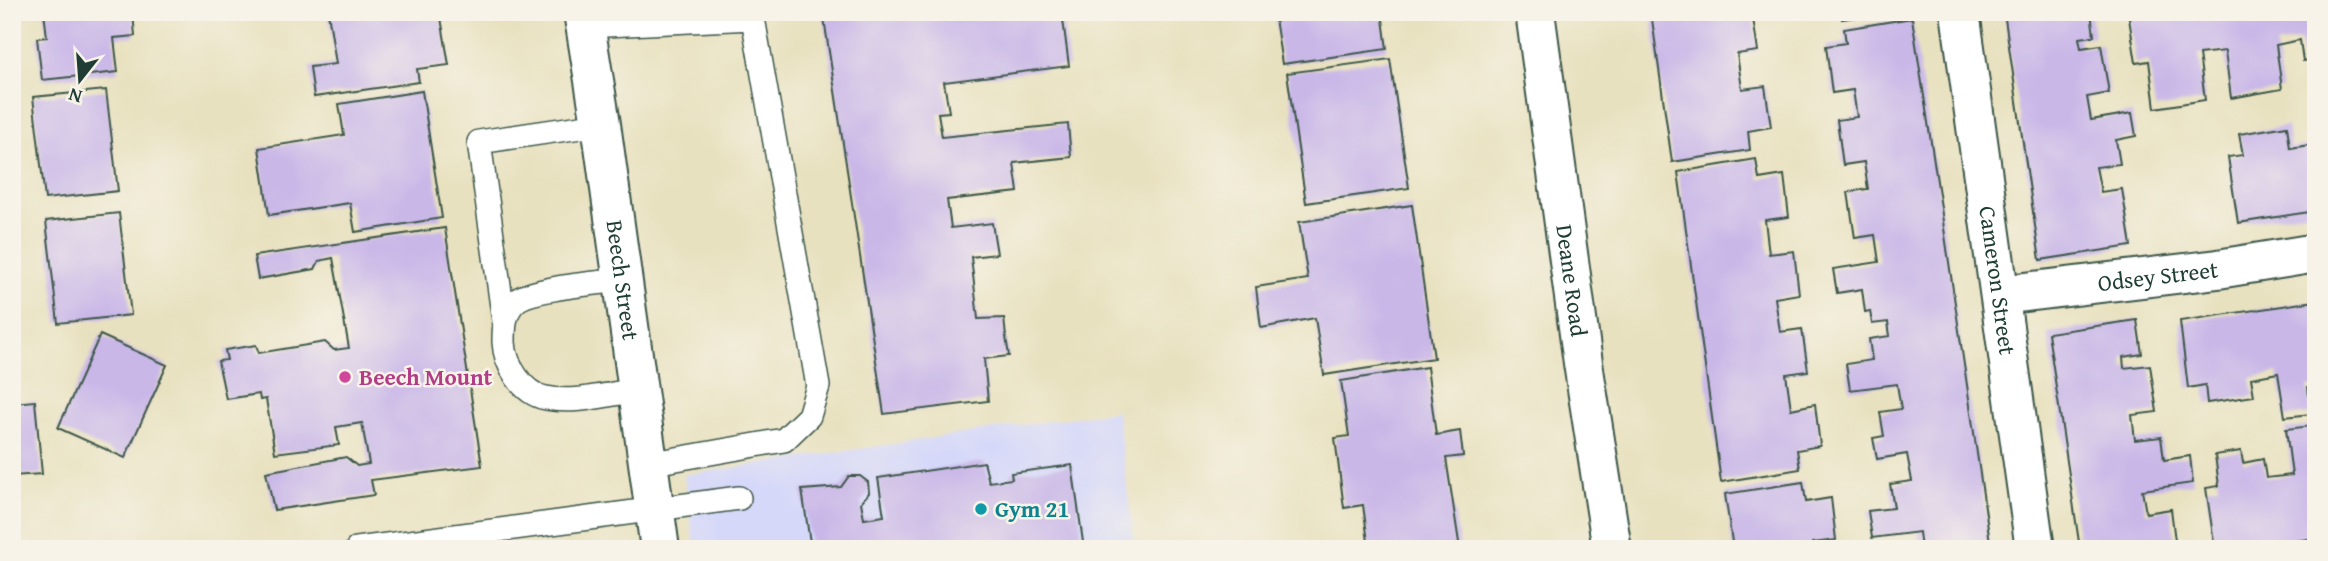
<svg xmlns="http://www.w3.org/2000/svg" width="2328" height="561" viewBox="0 0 2328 561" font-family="'Gentium Book Plus',serif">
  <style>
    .built { fill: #d5d8f9 }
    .building { fill: #c9b7e8 }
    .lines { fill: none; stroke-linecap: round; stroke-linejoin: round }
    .lane-casing { stroke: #3d5649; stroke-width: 26 }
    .street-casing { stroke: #3d5649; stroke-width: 42 }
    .lane { stroke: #fff; stroke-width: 23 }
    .street { stroke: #fff; stroke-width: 38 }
    .hotel-dot { fill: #d1479c; stroke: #f7f3e8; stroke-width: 2.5 }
    .culture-dot { fill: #0f9aa8; stroke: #f7f3e8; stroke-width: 2.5 }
    .labels { text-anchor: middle; stroke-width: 5; stroke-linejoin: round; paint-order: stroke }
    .street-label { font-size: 23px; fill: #1f3d34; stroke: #f7f3e8 }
    .hotel-label { font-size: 23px; font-weight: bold; fill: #b23c85; stroke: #f7f3e8; text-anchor: start }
    .culture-label { font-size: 23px; font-weight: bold; fill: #0d838f; stroke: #f7f3e8; text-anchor: start }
  </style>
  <rect width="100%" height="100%" fill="#f7f3e8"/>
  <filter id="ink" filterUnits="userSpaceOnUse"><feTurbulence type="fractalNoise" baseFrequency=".0143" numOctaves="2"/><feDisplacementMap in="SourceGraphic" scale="14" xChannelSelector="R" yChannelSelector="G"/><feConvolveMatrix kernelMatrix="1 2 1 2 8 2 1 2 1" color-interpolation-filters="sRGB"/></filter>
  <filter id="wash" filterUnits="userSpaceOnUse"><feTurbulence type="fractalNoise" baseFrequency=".00686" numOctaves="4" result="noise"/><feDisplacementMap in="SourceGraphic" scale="28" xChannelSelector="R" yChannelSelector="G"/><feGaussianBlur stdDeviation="1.57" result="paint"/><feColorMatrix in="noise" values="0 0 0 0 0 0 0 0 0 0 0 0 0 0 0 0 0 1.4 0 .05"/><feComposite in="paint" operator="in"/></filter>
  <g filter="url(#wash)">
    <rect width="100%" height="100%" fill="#e8e1bf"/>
    <polygon class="built" points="1117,411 1135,549 695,549 684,475"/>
    <g id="blocks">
      <g class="building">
        <polygon points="12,12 19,12 19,21 12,22"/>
        <polygon points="44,12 133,12 135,36 114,38 118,72 42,80 37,38 47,37"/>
        <polygon points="328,12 440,12 449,65 417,69 419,82 314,97 310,67 336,64"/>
        <polygon points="823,12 1062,12 1069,66 944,82 949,112 938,113 942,137 1068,124 1071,157 1014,163 1018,192 947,200 951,228 992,223 997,254 971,257 978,319 1004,318 1006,337 1009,356 984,359 988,401 884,414"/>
        <polygon points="1274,12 1382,12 1387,49 1282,64"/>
        <polygon points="1651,12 1752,12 1758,51 1737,54 1742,89 1765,86 1771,127 1748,131 1750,150 1672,162"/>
        <polygon points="1841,12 1877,12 1877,14 1842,19"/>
        <polygon points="2004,12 2091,12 2094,36 2079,38 2081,48 2101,45 2109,93 2087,97 2091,120 2132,113 2136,136 2116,140 2120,164 2096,167 2101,192 2122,189 2131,246 2040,260"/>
        <polygon points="2128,12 2316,12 2316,59 2303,61 2300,40 2276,45 2282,89 2231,98 2225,51 2199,54 2205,100 2155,108 2149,61 2136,63"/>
        <polygon points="1912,18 1940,201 1991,549 1921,549 1919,532 1872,538 1868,511 1894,508 1890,484 1912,481 1907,454 1877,459 1873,438 1884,436 1880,412 1901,409 1897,384 1850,390 1846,364 1872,360 1869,339 1890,336 1888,322 1872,324 1870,311 1865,312 1862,289 1837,293 1833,269 1879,262 1875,235 1855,238 1848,192 1868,189 1864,162 1843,165 1837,120 1857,117 1853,90 1832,93 1826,46 1846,43 1844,29"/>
        <polygon points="1390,59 1409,188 1306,203 1287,73"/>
        <polygon points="106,90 118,191 45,199 33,97"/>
        <polygon points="422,91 442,218 355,232 350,203 269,215 259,148 344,135 339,104"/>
        <polygon points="2287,126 2290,148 2316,144 2316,211 2238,223 2228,157 2243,155 2239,134"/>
        <polygon points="1756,159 1759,179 1784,175 1789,217 1765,220 1769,254 1794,251 1799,294 1775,298 1780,332 1802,329 1808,371 1786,374 1791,409 1815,404 1820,446 1797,450 1800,469 1721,482 1678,172"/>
        <polygon points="1412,205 1434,358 1324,375 1315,318 1261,328 1256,287 1308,279 1299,222"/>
        <polygon points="119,213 131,315 58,323 46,221"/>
        <polygon points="445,228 482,466 371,480 374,495 274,510 266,472 346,457 357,466 369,464 362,423 336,427 339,445 275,453 266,399 260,400 259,394 226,399 218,361 227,360 225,350 256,345 259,353 325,342 334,350 349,348 333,258 319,261 315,269 258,279 254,256"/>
        <polygon points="2316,301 2316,386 2308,387 2311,414 2285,417 2278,373 2251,378 2254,396 2207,403 2205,385 2188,388 2180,321"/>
        <polygon points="2137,320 2142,354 2123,357 2124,368 2150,365 2157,412 2132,415 2135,440 2161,437 2164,460 2190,456 2193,483 2142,490 2146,513 2171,509 2176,549 2080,549 2048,333"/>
        <polygon points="100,335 167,365 125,458 58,428"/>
        <polygon points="1427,367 1436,435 1460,431 1463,456 1446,458 1460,549 1369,549 1363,505 1344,508 1335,438 1349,436 1341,381"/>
        <polygon points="35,401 42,474 12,476 12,403"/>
        <polygon points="2311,426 2316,451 2316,538 2237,549 2215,549 2206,488 2219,486 2215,455 2241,451 2243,463 2263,459 2266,478 2292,475 2286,429"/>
        <polygon points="984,462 989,482 1012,479 1011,473 1072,465 1084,549 811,549 802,490 841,487 849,476 860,476 868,482 869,493 861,502 864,519 884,516 878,478"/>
        <polygon points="1803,482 1806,502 1831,498 1836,540 1812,543 1813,549 1733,549 1725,494"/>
      </g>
    </g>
  </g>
  <g filter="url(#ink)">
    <use href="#blocks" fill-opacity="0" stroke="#3d5649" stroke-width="2"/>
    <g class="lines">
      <defs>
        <g id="lane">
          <polyline points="585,26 753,18 818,386 809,416 784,440 648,464"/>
          <path d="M622,280C599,283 531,288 516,301C504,311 504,328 504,342C505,364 522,394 546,398C575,404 608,394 637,390"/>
          <polyline points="504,321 479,142 601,124"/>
          <polyline points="357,549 739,498"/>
        </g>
        <g id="street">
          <path id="s1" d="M583,12L601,124L660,549"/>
          <path id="s2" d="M1535,12L1583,363L1612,549"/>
          <path id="s3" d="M1960,12L2035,549"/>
          <path id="s4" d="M2000,295L2218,269L2316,253"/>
        </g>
      </defs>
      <use href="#lane" class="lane-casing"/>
      <use href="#street" class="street-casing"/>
      <use href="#lane" class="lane"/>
      <use href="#street" class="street"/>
    </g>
  </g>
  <circle class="hotel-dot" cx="345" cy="377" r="7"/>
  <circle class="culture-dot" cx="981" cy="509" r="7"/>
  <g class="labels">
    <g class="street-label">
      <text dy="8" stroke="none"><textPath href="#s4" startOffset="159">Odsey Street</textPath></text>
      <text dy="8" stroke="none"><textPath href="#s1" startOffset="271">Beech Street</textPath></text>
      <text dy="8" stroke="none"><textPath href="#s3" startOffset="271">Cameron Street</textPath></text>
      <text dy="8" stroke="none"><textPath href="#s2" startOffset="271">Deane Road</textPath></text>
    </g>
    <g class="hotel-label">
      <text x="359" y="385">Beech Mount</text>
    </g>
    <g class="culture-label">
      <text x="995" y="517">Gym 21</text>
    </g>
  </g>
  <rect width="2328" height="561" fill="none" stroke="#f7f3e8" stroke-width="42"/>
  <g transform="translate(80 80) rotate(197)" stroke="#f7f3e8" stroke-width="5" paint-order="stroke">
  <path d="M0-5L12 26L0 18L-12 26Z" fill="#1f3d34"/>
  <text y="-10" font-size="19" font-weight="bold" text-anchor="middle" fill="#1f3d34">N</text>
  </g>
</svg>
